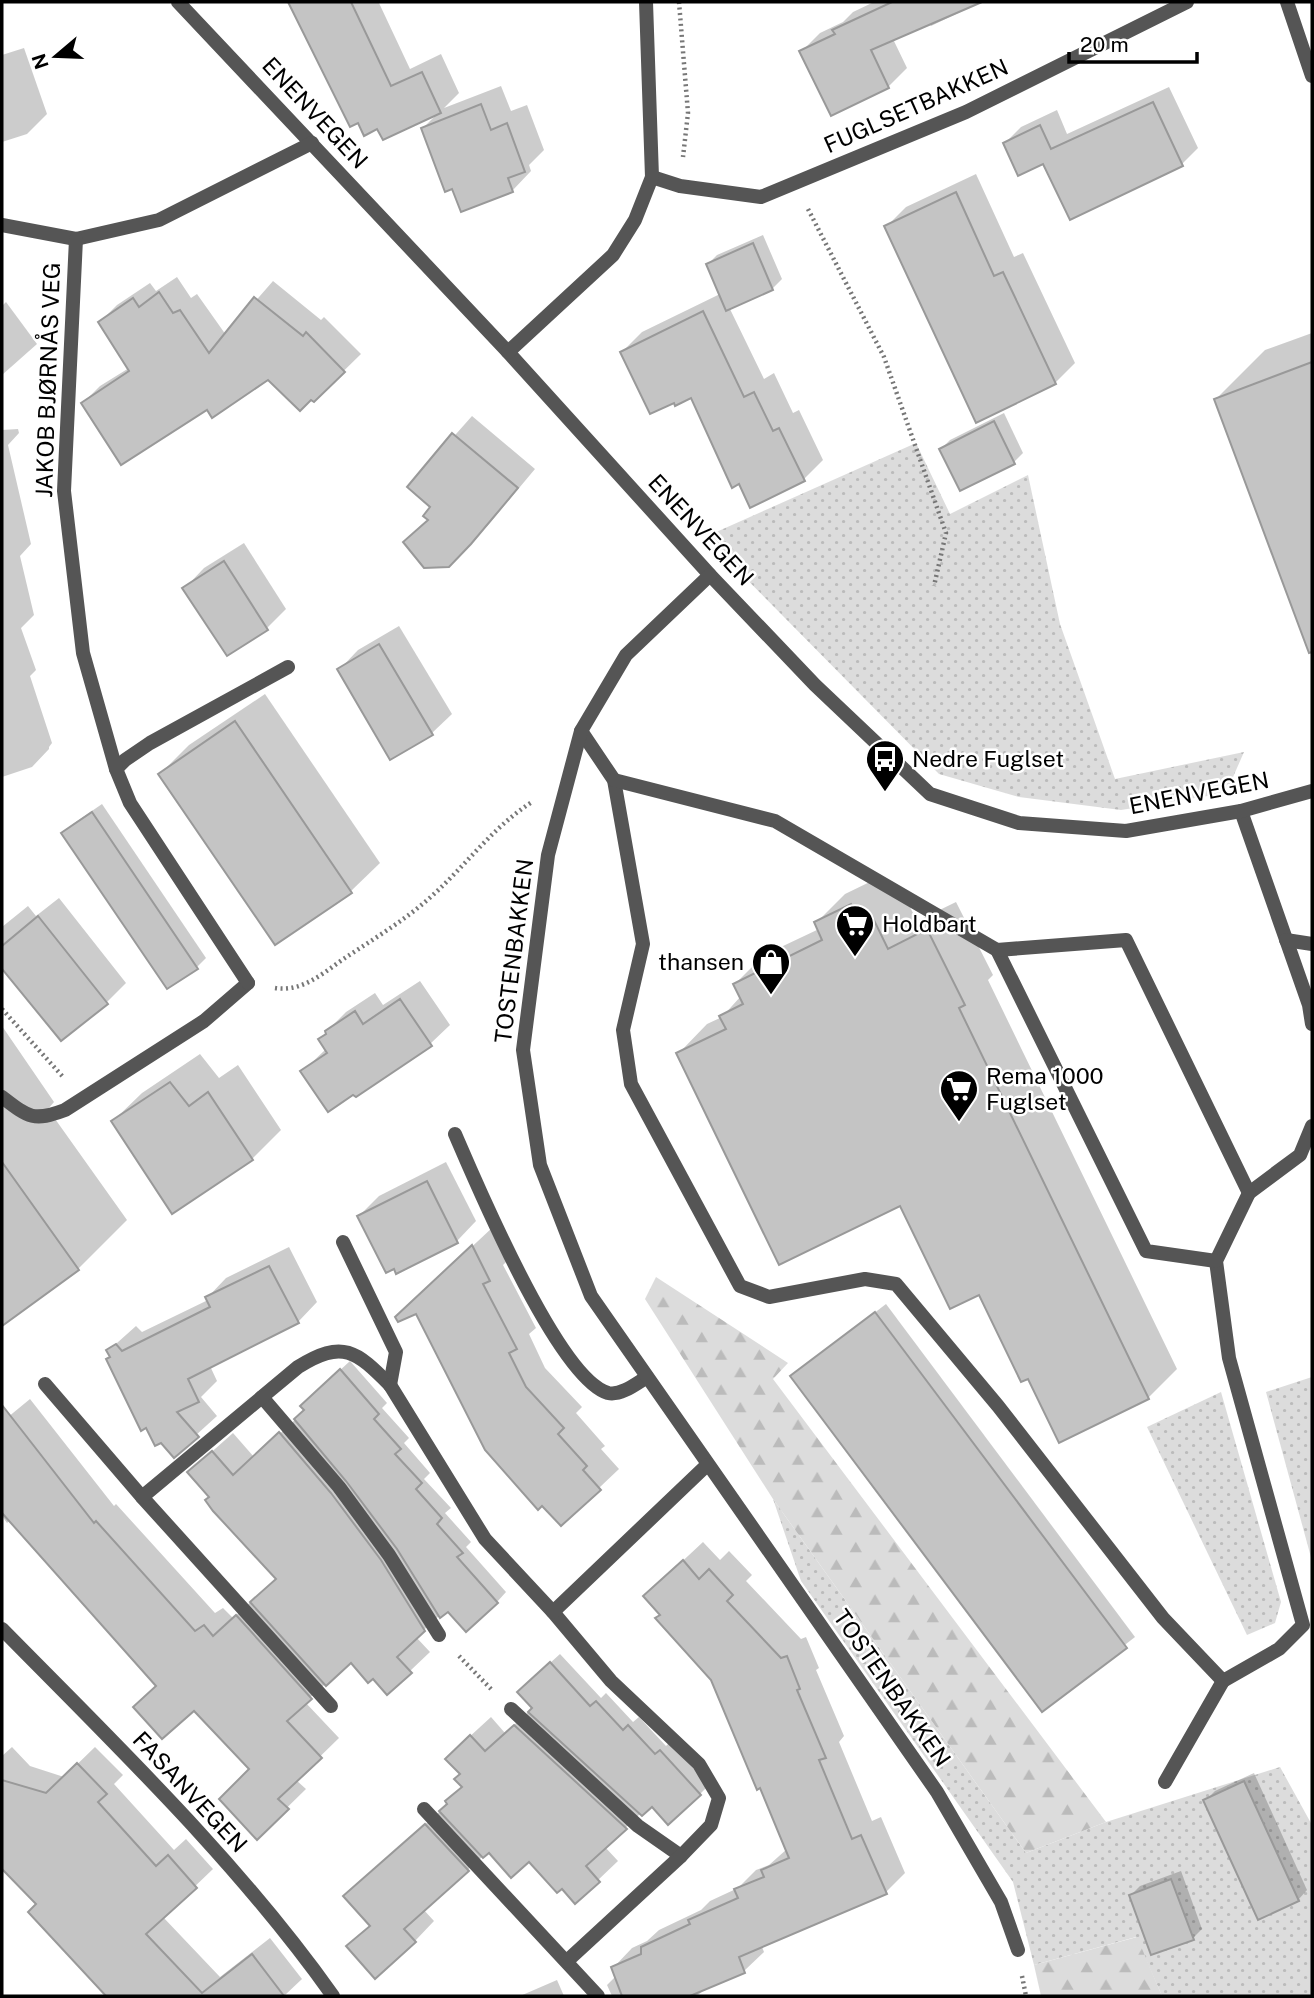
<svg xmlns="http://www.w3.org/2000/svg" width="1314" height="1998" viewBox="0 0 1314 1998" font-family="'Public Sans',sans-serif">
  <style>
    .green { fill: url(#green-dots) }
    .forest { fill: url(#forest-firs) }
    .shadow { fill: #0003 }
    .building { fill: #c4c4c4; stroke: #999; stroke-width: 2 }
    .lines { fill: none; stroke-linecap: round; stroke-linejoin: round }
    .path { stroke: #777; stroke-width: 4.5; stroke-dasharray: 2 3.5; stroke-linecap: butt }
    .lane { stroke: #555; stroke-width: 14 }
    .street { stroke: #555; stroke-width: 14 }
    .labels { text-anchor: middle; stroke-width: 5; stroke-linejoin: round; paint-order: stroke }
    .street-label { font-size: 23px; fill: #000; stroke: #fff }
    .poi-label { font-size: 23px; fill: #000; stroke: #fff; text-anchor: start }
  </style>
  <defs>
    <pattern id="green-dots" width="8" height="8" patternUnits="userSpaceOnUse" patternTransform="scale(1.75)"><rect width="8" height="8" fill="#dcdcdc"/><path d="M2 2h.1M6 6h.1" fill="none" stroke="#bbb" stroke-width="1.8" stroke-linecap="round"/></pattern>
    <pattern id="forest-firs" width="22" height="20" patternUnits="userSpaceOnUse" patternTransform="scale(1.75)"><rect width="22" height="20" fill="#dcdcdc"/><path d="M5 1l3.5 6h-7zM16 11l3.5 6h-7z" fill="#bbb"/></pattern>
  </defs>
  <rect width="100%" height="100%" fill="#fff"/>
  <g class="green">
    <polygon points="916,443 950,514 1028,475 1060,624 1115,779 1244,752 1226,793 1121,810 1019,797 939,774 705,537"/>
    <polygon points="1312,1377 1312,1561 1266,1392"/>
    <polygon points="1221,1392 1281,1602 1275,1623 1247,1635 1147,1427"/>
    <polygon points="773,1499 1026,1853 1106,1822 1280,1767 1312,1825 1312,1996 1162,1996 1136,1937 1034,1965 1013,1882 801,1581"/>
  </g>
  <g class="forest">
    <polygon points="656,1277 788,1363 773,1379 1106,1822 1026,1853 773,1499 645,1299"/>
    <polygon points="1137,1937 1162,1996 1041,1996 1034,1965"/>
  </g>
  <g class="shadow">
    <polygon points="290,2 381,2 379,3 410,69 441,54 459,93 444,108 501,86 511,111 527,105 544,150 529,165 531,171 512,191 423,128 437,114 359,121 350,125"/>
    <polygon points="874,2 981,2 931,26 929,23 893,39 907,68 888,87 802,51 820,33 843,22 853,12"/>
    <polygon points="24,48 47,114 27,134 2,142 2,55"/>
    <polygon points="1169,87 1198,148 1182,164 1044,162 1005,143 1021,127 1057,110 1067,134"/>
    <polygon points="976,174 1014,257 1023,253 1075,363 1055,383 886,227 906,207"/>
    <polygon points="763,235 782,279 772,289 729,307 764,379 774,373 793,413 799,410 823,460 804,479 692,396 622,352 642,332 720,294 708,264 717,255"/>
    <polygon points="177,277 191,298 197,294 226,335 273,281 321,320 324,317 361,354 314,400 269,378 207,407 83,403 100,386 129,368 100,322 117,305 150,283 156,291"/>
    <polygon points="6,302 37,344 2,375 2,306"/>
    <polygon points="1312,333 1312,657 1216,399 1265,350"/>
    <polygon points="1004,413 1023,453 1014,462 941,449 950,440"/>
    <polygon points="472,416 535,469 489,524 448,565 429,519 433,507 409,487"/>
    <polygon points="18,429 19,433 8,445 31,544 20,556 34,615 21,628 36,670 30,676 52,743 49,747 49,749 32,767 2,777 2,430"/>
    <polygon points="244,543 286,609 267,628 185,588 204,568"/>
    <polygon points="399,626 452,714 432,733 391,757 339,670 358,650"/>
    <polygon points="265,694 380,863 351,891 276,943 160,774 189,745"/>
    <polygon points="102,804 206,958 197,967 64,833 73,824"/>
    <polygon points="880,877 901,889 917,921 956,902 993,975 988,980 1177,1369 1148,1398 1029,1376 980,1293 901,1204 679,1053 707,1024 722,1017 741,996 735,984 764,955 819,929 816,923 845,894"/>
    <polygon points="59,898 126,983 107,1002 61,1039 2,966 2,927 28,906 36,916"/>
    <polygon points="420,981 450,1025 430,1044 303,1071 326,1049 327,1031 346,1012 375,993 383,1005"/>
    <polygon points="2,1026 54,1102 48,1109 127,1220 78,1269 4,1322 2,1320"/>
    <polygon points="200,1054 219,1078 238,1065 281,1130 252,1159 173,1212 113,1121 142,1093"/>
    <polygon points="446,1162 476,1221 457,1241 359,1216 379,1196"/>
    <polygon points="493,1227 508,1260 503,1265 536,1328 529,1334 545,1368 582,1407 576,1413 605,1446 601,1449 619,1469 561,1524 417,1298"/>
    <polygon points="289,1247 317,1302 298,1322 210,1366 217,1381 201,1397 217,1416 174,1455 108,1351 136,1326 142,1332 208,1300 207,1298 226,1278"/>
    <polygon points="886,1304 1135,1637 1043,1709 792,1376"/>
    <polygon points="350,1361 387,1403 382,1408 409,1438 404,1443 430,1473 424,1479 451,1508 445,1513 471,1542 466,1547 506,1592 497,1602 448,1609 440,1615 416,1637 430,1652 410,1671 373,1676 351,1661 305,1702 339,1738 296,1780 306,1789 257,1837 251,1769 194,1708 158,1685 10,1520 7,1523 2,1516 2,1422 30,1399 114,1506 116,1504 215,1613 223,1608 233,1618 277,1578 189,1472 233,1433 254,1457 306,1410 312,1396"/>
    <polygon points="703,1542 720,1560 729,1551 752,1575 746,1581 801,1639 806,1637 819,1668 816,1670 844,1736 839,1742 872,1821 881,1817 905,1873 886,1892 762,1947 764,1952 744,1971 706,1988 697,1996 612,1996 607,1985 616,1976 613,1968 632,1948 647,1941 659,1930 701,1910 710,1901 738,1888 756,1870 769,1865 787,1849 713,1679 645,1596"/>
    <polygon points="560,1654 601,1698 606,1693 633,1722 639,1717 666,1746 670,1742 709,1785 700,1794 652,1805 641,1813 605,1847 618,1861 575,1902 562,1886 529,1860 489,1851 423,1909 434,1921 415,1941 349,1946 371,1925 365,1877 446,1806 463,1786 462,1774 467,1739 491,1717 505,1733 534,1707 529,1682"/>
    <polygon points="12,1747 30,1766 64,1777 95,1747 123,1775 114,1784 174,1850 186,1839 213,1869 163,1917 220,1977 270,1938 302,1979 284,1996 109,1996 89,1975 39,1904 2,1866 2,1756"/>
    <polygon points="1254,1773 1307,1890 1298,1900 1205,1801 1215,1791"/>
    <polygon points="1181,1871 1202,1929 1193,1938 1131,1895 1140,1886"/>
    <polygon points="557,1980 564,1996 520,1996"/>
  </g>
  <g class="building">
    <polygon points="288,2 351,2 391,86 422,72 441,113 383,140 377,129 364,136 358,123 350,127"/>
    <polygon points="892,2 982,2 871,50 889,88 831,116 799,51 835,34 832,30"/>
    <polygon points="1153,102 1183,166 1070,220 1043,164 1018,176 1003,143 1040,125 1051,149"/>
    <polygon points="481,104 491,130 507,123 525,172 508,178 513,192 461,212 452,189 445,192 421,128"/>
    <polygon points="956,192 994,276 1003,272 1056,384 976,423 884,226"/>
    <polygon points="753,243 773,290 726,311 706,264"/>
    <polygon points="159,292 173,313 180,310 209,353 254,297 303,336 306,332 345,372 314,402 311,400 300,411 268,380 212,418 207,410 121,465 81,403 129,371 98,322 133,298 139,307"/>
    <polygon points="703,311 744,397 754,392 773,431 779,428 805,481 750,508 739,484 732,488 691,398 675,406 674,403 650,414 620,352"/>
    <polygon points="1312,362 1312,652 1309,653 1214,399"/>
    <polygon points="994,421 1015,464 960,491 939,449"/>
    <polygon points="452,433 518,488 471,544 449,567 424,568 403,542 428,520 423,516 430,507 407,487"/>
    <polygon points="224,561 268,630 227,656 182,588"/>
    <polygon points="379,644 433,735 390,760 337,669"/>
    <polygon points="235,721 352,893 275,945 158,774"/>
    <polygon points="92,812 198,969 167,989 61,833"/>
    <polygon points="851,904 860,922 872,916 888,949 927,929 965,1005 959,1008 1149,1399 1059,1443 1028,1379 1021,1382 979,1295 950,1309 900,1206 779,1265 676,1053 726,1029 719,1016 743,1004 733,984 822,940 814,922"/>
    <polygon points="38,916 108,1004 61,1041 2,969 2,946"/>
    <polygon points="400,999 432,1046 356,1097 353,1095 328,1112 300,1071 327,1053 318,1039 326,1034 325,1031 355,1011 363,1024"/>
    <polygon points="170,1082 189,1106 208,1092 253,1160 172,1214 111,1121"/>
    <polygon points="2,1162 79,1270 2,1326"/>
    <polygon points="427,1181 458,1243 396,1274 394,1269 386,1273 357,1216"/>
    <polygon points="472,1245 490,1281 483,1284 517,1349 509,1353 526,1387 564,1428 558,1434 587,1466 583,1470 601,1490 561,1526 542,1506 538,1510 485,1450 416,1314 398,1322 395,1317"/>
    <polygon points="269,1266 299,1323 188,1379 199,1402 177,1412 199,1437 174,1458 161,1443 155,1446 146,1428 141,1431 106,1359 110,1357 106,1350 116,1344 122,1351 210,1307 205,1297"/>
    <polygon points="875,1312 1127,1648 1042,1712 790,1376"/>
    <polygon points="340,1369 379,1414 374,1419 401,1449 395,1454 422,1483 416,1489 442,1518 437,1524 463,1553 457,1557 498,1603 466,1632 448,1612 440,1618 397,1549 346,1481 294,1419 304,1410 300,1406"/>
    <polygon points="2,1405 94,1523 96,1521 195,1631 204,1625 213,1636 236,1615 312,1699 287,1721 322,1758 278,1799 289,1809 257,1840 219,1799 249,1769 194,1711 162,1739 133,1707 156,1686 2,1513"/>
    <polygon points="279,1432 331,1493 381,1560 425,1631 397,1657 412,1673 387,1695 373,1679 368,1683 351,1663 326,1686 250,1602 276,1579 213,1511 205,1500 209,1497 187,1472 212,1451 233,1475"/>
    <polygon points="683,1560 699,1579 709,1569 733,1595 727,1601 781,1658 787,1656 800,1689 797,1690 826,1758 819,1760 852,1839 861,1835 887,1894 739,1957 745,1973 690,1996 622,1996 611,1967 641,1954 641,1947 690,1924 688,1920 738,1898 734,1889 764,1877 761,1870 789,1858 760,1788 757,1790 711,1680 655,1618 660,1615 643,1596"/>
    <polygon points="550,1662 590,1706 596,1701 623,1730 628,1725 655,1754 660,1750 701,1795 668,1825 652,1807 642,1816 528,1712 532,1708 517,1692"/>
    <polygon points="514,1725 627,1829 586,1866 600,1882 575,1904 562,1889 557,1893 529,1862 511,1878 489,1853 483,1858 439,1811 447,1804 445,1801 462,1787 454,1779 460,1774 445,1759 470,1735 485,1751"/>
    <polygon points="77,1763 107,1794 98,1802 156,1866 168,1855 197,1888 146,1934 202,1993 252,1954 284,1996 106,1996 28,1912 36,1904 2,1869 2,1780 46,1793"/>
    <polygon points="1244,1781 1299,1901 1258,1920 1203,1800"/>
    <polygon points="425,1824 469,1871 404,1929 416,1942 375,1979 346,1946 370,1926 343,1896"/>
    <polygon points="1171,1879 1194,1940 1151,1955 1129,1895"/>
  </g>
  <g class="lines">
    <g class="path">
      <polyline points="679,2 688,113 683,157"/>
      <polyline points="808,209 884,357 946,533 934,586"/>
      <path d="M275,988C301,992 321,975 342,960C373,939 406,920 434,894C467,864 494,826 532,802"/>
      <polyline points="2,1009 64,1078"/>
      <polyline points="459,1656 492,1690"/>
      <polyline points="1022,1976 1026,1996"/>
    </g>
    <g class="lane">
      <polyline points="1287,2 1312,76"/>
      <polyline points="581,731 614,780 643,944 623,1030 631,1084 740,1286 769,1297 865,1279 896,1284 998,1406 1163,1618 1223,1681 1279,1649 1303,1625 1229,1358 1216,1261 1249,1193 1300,1155 1312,1126"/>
      <polyline points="116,769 125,760 150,743 288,667"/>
      <polyline points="614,780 775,821 997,950 1146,1251 1216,1261"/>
      <polyline points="1241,811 1309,1005 1312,1024"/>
      <polyline points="1286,940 1312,944"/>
      <polyline points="997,950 1126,940 1249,1193"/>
      <path d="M2,1097C28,1117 33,1122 65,1110L204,1021L248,983"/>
      <path d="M455,1134C477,1185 558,1378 608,1393C621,1396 637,1383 647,1377"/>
      <polyline points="343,1242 396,1352 390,1385"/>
      <polyline points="45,1384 142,1497 331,1706"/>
      <polyline points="262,1397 339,1487 389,1555 439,1635"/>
      <path d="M142,1497L298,1367C343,1339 356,1351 390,1385"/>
      <polyline points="511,1709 638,1826 681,1856"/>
      <polyline points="1165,1782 1223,1681"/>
      <polyline points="424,1809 598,1996"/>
    </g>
    <g class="street">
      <polyline points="178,2 508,352 710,575 815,685 930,794 1019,823 1126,831 1241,811 1312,791"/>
      <polyline points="652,177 680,186 761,197 966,112 1187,2"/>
      <polyline points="2,225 76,239 159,220 312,143"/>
      <polyline points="76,239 64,491 83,653 116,769 130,803 248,983"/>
      <polyline points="508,352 613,255 635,220 652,177 646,2"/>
      <polyline points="710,575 626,655 581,731 548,855 523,1050 540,1165 591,1296 937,1792 1001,1902 1018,1950"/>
      <polyline points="390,1385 485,1539 553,1612 611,1681 699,1764 719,1798 711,1825 681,1856 567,1961"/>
      <polyline points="553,1612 707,1465"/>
      <path d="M2,1629C117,1746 238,1862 333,1996"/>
    </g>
  </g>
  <defs>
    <symbol id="bus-pin" viewBox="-11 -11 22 30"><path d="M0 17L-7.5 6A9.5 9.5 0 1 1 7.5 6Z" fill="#000" stroke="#fff"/><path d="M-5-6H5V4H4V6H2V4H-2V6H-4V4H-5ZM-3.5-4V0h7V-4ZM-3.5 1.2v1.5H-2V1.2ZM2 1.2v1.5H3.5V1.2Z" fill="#fff"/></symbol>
    <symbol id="supermarket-pin" viewBox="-11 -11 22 30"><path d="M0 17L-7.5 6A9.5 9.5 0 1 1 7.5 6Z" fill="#000" stroke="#fff"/><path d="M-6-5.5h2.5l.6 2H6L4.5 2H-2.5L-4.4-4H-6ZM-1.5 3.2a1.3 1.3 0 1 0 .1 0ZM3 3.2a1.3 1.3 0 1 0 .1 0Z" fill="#fff"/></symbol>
    <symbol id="shop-pin" viewBox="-11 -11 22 30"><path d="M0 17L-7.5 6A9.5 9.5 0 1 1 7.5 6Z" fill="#000" stroke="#fff"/><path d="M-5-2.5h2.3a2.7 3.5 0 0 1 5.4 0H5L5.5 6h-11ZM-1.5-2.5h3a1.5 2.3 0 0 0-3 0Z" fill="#fff"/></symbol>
  </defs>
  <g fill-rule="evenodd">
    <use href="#bus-pin" x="863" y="737" width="44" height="60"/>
    <use href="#supermarket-pin" x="833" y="902" width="44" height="60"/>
    <use href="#shop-pin" x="749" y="940" width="44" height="60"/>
    <use href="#supermarket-pin" x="937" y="1067" width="44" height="60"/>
  </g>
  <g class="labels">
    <g class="street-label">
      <text transform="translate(916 106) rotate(-24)" y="8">FUGLSETBAKKEN</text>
      <text transform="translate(315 113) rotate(47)" y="8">ENENVEGEN</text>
      <text transform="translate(48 380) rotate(-88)" y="8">JAKOB BJØRNÅS VEG</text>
      <text transform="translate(701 530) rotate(47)" y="8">ENENVEGEN</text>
      <text transform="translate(1199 793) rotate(-11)" y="8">ENENVEGEN</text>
      <text transform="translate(514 951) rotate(-83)" y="8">TOSTENBAKKEN</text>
      <text transform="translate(892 1688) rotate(55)" y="8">TOSTENBAKKEN</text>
      <text transform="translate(190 1792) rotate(47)" y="8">FASANVEGEN</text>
    </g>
    <g class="poi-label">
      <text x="912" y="767">Nedre Fuglset</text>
      <text x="882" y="932">Holdbart</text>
      <text x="744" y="970" text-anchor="end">thansen</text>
      <text x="986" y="1084">Rema 1000<tspan x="986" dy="26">Fuglset</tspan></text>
    </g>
  </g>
  <rect width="1314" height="1998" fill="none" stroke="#000000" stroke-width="7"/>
  <g transform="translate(56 56) rotate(251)" stroke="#ffffff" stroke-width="5" paint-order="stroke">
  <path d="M0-5L12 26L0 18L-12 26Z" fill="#000000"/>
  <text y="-10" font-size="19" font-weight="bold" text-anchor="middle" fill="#000000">N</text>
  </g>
  <path d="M1069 52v10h128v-10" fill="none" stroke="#000000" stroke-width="3.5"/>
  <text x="1080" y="52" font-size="21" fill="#000000" stroke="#ffffff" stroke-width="5" paint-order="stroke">20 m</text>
</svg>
